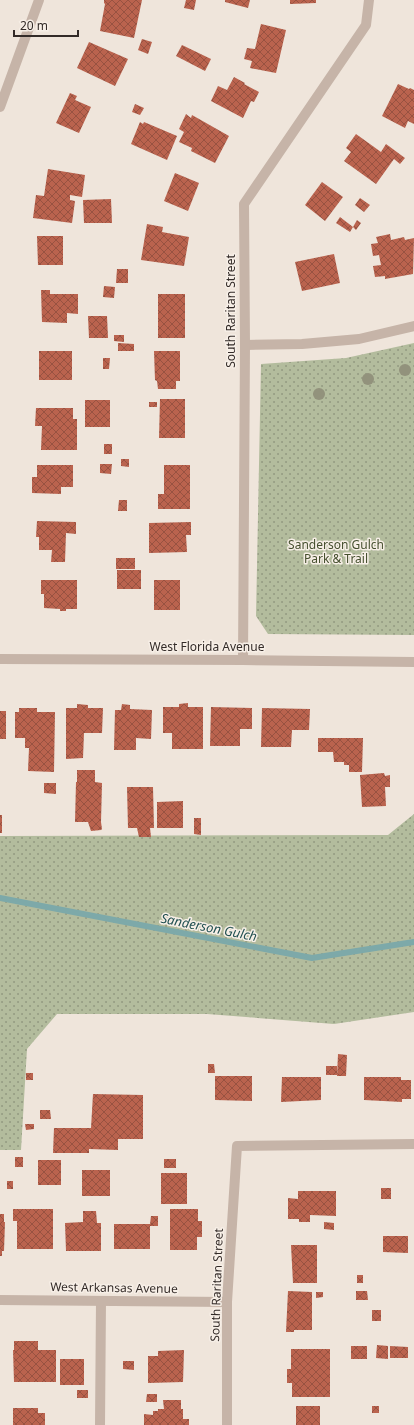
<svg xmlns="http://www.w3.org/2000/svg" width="414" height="1425" viewBox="0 0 414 1425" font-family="'Noto Sans',sans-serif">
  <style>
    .park { fill: url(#park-dots) }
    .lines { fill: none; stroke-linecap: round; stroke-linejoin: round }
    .stream { stroke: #7da9a9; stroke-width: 6 }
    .building { fill: url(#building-cross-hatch) }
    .service { stroke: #c6b4a8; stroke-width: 10 }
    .minor { stroke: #c6b4a8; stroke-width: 10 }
    .tertiary { stroke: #c6b4a8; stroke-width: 10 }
    .tree { fill: #92927c }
    .labels { text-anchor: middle; stroke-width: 3; stroke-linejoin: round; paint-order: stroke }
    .street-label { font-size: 12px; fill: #332b28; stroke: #f7efe7 }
    .park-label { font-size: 12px; fill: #454f2e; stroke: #f7efe7 }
    .water-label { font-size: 13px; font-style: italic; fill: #215051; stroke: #f7efe7 }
  </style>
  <defs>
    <pattern id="park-dots" width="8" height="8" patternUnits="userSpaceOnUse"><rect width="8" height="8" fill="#b3bc9d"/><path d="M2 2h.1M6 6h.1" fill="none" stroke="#929980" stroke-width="1.8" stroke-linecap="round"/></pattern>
    <pattern id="building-cross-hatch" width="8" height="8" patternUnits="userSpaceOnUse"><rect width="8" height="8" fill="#ba634e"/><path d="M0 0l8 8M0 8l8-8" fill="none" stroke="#985241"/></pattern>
  </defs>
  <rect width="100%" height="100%" fill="#efe5db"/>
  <g class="park">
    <polygon points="414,343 414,635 268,634 256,616 261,364 346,358"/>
    <polygon points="414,814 414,1012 334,1024 207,1014 57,1014 27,1049 21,1150 0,1150 0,836 388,835"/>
  </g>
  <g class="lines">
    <polyline class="stream" points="0,898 312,958 414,942"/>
  </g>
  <g class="building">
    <polygon points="104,0 142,0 134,38 100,31 105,4 104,3"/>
    <polygon points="186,0 196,0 194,10 184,8"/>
    <polygon points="225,0 250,0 248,8 225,2"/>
    <polygon points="290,0 316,0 316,3 290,4"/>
    <polygon points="261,24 286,30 276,73 250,68 252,61 244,59 247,48 255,49"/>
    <polygon points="142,39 152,42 148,54 138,50"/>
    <polygon points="89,42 128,59 115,86 77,68"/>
    <polygon points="182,45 211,59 205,71 176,56"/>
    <polygon points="234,77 245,83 244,84 259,92 254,102 251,101 243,118 211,101 218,86 227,90"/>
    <polygon points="398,84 409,89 410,88 414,90 414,124 408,121 405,128 382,116"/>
    <polygon points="70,93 77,96 75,100 91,107 79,133 56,123"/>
    <polygon points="135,104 144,108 140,115 132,112"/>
    <polygon points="186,114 191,118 192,115 229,136 215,163 191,151 192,148 179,142 184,132 179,129"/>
    <polygon points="140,122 143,124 144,122 177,136 167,160 131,144"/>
    <polygon points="356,134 381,152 386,144 405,158 400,164 394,159 376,184 344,161 351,152 346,148"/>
    <polygon points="48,169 85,175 82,197 70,195 70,200 75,201 72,223 33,218 36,195 44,196"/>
    <polygon points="175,173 199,183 188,211 164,201"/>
    <polygon points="322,182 343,197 325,221 305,205"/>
    <polygon points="360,198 370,205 364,212 355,205"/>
    <polygon points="111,199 112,223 84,223 83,200"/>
    <polygon points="340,217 353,227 357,220 361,223 356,230 353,227 350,232 336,223"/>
    <polygon points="147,224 163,227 162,232 189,237 184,266 141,260"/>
    <polygon points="390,234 391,240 404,237 405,240 414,238 413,274 385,279 385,276 375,277 373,266 381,265 379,255 373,256 371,244 378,243 376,237"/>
    <polygon points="37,236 63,236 63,265 38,265"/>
    <polygon points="334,254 340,283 302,291 295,262"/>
    <polygon points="117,269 128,269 128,283 116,283"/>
    <polygon points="104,286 115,287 114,298 103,297"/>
    <polygon points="41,290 50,290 50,294 78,294 78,314 67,313 67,323 42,322"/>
    <rect x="158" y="294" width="27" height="44"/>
    <polygon points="88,316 107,316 108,338 89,338"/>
    <polygon points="114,335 124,335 124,342 114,341"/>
    <polygon points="118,343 134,344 134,351 118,351"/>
    <rect x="39" y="351" width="33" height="29"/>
    <polygon points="154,351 180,351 180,381 176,381 176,389 158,389 157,381 155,380"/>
    <polygon points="103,358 110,358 109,369 103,369"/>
    <polygon points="160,399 185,399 185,438 159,438"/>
    <rect x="85" y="400" width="25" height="27"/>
    <rect x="149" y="402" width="8" height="5"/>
    <polygon points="36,408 73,408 73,419 77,419 77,450 41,450 42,426 35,426"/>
    <rect x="104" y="444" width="8" height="10"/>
    <polygon points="121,459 129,459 129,467 121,466"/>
    <polygon points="100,464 112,464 111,474 100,473"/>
    <polygon points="37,465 73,465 73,487 61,487 61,494 32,493 32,477 37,477"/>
    <polygon points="164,465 190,465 190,509 158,509 158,494 164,494"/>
    <polygon points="119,500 127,500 127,511 118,511"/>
    <polygon points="37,521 76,522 76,534 66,533 65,562 51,562 52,550 39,550 39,537 36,537"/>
    <polygon points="191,522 191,535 186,535 187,552 149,553 149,523"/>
    <rect x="116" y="558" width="19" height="11"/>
    <rect x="117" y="570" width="24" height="19"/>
    <polygon points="41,580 77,580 77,609 66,609 66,611 60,611 60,609 44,608 44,594 41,594"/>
    <rect x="154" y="580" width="26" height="30"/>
    <polygon points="188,703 188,707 203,707 203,749 172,749 172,733 163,733 163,707 179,707 179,704"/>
    <polygon points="77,704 88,705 88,708 103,708 102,733 84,733 83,758 66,759 66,708 77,708"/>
    <polygon points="122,704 130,705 130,709 152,710 151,739 136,738 136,750 114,750 115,710 121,710"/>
    <polygon points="211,707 252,708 252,729 240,729 240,746 210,746"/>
    <polygon points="19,708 37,708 37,712 55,712 54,772 28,771 29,748 25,748 25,738 15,738 15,712 19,712"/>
    <polygon points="262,708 310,709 309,730 292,730 291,747 261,747"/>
    <rect x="0" y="711" width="6" height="28"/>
    <polygon points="318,738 363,738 362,772 349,772 349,765 344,765 344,762 334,762 333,752 318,752"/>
    <polygon points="77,770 95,770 95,782 102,783 101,822 102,829 101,830 91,831 88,822 75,822 76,782 77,782"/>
    <polygon points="384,773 385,776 390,775 390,787 385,787 386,806 362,807 360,775"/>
    <polygon points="44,783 56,783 56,794 44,793"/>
    <polygon points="127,787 153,787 154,828 150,828 151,837 139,837 137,828 128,828"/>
    <polygon points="183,801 183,828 157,828 157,802"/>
    <rect x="0" y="815" width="2" height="18"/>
    <polygon points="194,818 201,818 201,835 194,834"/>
    <polygon points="338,1054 347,1055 346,1076 337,1076"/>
    <polygon points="208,1064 214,1064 215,1073 208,1073"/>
    <rect x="326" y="1066" width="11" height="9"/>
    <rect x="26" y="1073" width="7" height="7"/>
    <polygon points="215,1076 252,1076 252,1101 215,1100"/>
    <polygon points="282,1077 321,1077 321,1100 281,1102"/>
    <polygon points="364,1077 401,1077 401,1080 411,1080 411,1099 402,1099 402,1102 364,1100"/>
    <polygon points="93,1094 143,1095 143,1139 118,1139 118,1150 89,1149 89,1153 53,1153 54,1128 91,1128"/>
    <polygon points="40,1110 50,1110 51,1119 40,1119"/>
    <polygon points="25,1124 34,1124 34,1129 26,1130"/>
    <rect x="15" y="1157" width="8" height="10"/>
    <rect x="164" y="1159" width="12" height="9"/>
    <rect x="38" y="1160" width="23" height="25"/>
    <rect x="82" y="1170" width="28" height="26"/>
    <rect x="161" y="1173" width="26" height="31"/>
    <rect x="7" y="1181" width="6" height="8"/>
    <rect x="381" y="1188" width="10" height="11"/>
    <polygon points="298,1191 336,1191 336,1216 310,1215 310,1222 299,1222 299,1219 288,1219 288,1198 298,1199"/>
    <polygon points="13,1209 53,1209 53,1249 17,1249 17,1221 13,1221"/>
    <polygon points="170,1209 198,1209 198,1221 202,1221 202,1237 197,1237 197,1250 170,1250"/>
    <polygon points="83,1211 96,1211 97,1223 101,1223 101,1251 66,1251 65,1223 83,1222"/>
    <polygon points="0,1214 4,1214 4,1222 5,1222 4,1251 2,1251 2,1256 0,1256"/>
    <polygon points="151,1216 158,1216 158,1226 150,1226 150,1249 114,1249 114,1224 150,1224"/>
    <polygon points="324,1222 334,1223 334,1230 324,1229"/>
    <polygon points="383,1236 408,1236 408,1253 383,1252"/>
    <polygon points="291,1245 317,1245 317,1283 293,1283"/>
    <rect x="357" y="1275" width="6" height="8"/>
    <polygon points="288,1291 312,1292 312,1330 294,1330 294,1332 286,1332"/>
    <polygon points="356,1291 367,1291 368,1300 356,1300"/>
    <polygon points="316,1292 323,1292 323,1297 316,1298"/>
    <rect x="372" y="1310" width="9" height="11"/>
    <polygon points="14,1341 38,1341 38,1350 56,1350 56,1382 14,1382 13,1350 14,1350"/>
    <polygon points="377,1345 388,1346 388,1359 376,1358"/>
    <rect x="351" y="1346" width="16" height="13"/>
    <polygon points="390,1346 408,1347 408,1358 390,1358"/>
    <polygon points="291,1349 330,1349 330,1397 292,1397 292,1383 287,1383 287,1369 291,1369"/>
    <polygon points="184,1350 183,1382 148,1383 148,1356 158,1356 158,1351"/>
    <rect x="60" y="1359" width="24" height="26"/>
    <polygon points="123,1361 134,1361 134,1370 123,1369"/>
    <rect x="77" y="1390" width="11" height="8"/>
    <polygon points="147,1394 157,1394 157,1402 146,1402"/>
    <polygon points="163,1400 181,1400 181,1409 183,1409 183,1419 189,1419 189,1425 144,1425 144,1414 153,1415 153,1411 158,1411 158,1409 164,1409"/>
    <rect x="296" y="1406" width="24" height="19"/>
    <rect x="372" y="1406" width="7" height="7"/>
    <polygon points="13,1408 38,1408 38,1413 45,1413 45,1425 13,1425"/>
  </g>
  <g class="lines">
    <polyline class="service" points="100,1425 101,1301"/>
    <g class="minor">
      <polyline points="0,107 39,0"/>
      <polyline points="245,345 302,344 359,339 414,326"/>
      <polyline points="243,660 245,345 244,204 366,25 369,0"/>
      <polyline points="0,1300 227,1302"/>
      <polyline points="227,1425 227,1302 237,1146 414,1144"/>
    </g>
    <polyline class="tertiary" points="0,659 243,660 414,662"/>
  </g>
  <g class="tree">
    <circle cx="405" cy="370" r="6"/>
    <circle cx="368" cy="379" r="6"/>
    <circle cx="319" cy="394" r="6"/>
  </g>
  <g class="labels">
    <g class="street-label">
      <text transform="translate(231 311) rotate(-90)" y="4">South Raritan Street</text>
      <text x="207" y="651">West Florida Avenue</text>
      <text transform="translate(217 1285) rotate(-88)" y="4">South Raritan Street</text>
      <text transform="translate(114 1288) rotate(1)" y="4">West Arkansas Avenue</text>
    </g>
    <g class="park-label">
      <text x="336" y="549">Sanderson Gulch<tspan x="336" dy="14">Park &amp; Trail</tspan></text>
    </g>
    <g class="water-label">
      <text transform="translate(209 927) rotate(11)" y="5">Sanderson Gulch</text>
    </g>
  </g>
  <path d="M14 30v6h64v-6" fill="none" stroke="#332b28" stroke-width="2"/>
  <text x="20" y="30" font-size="12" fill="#332b28" stroke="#f7efe7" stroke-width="3" paint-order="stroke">20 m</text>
</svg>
